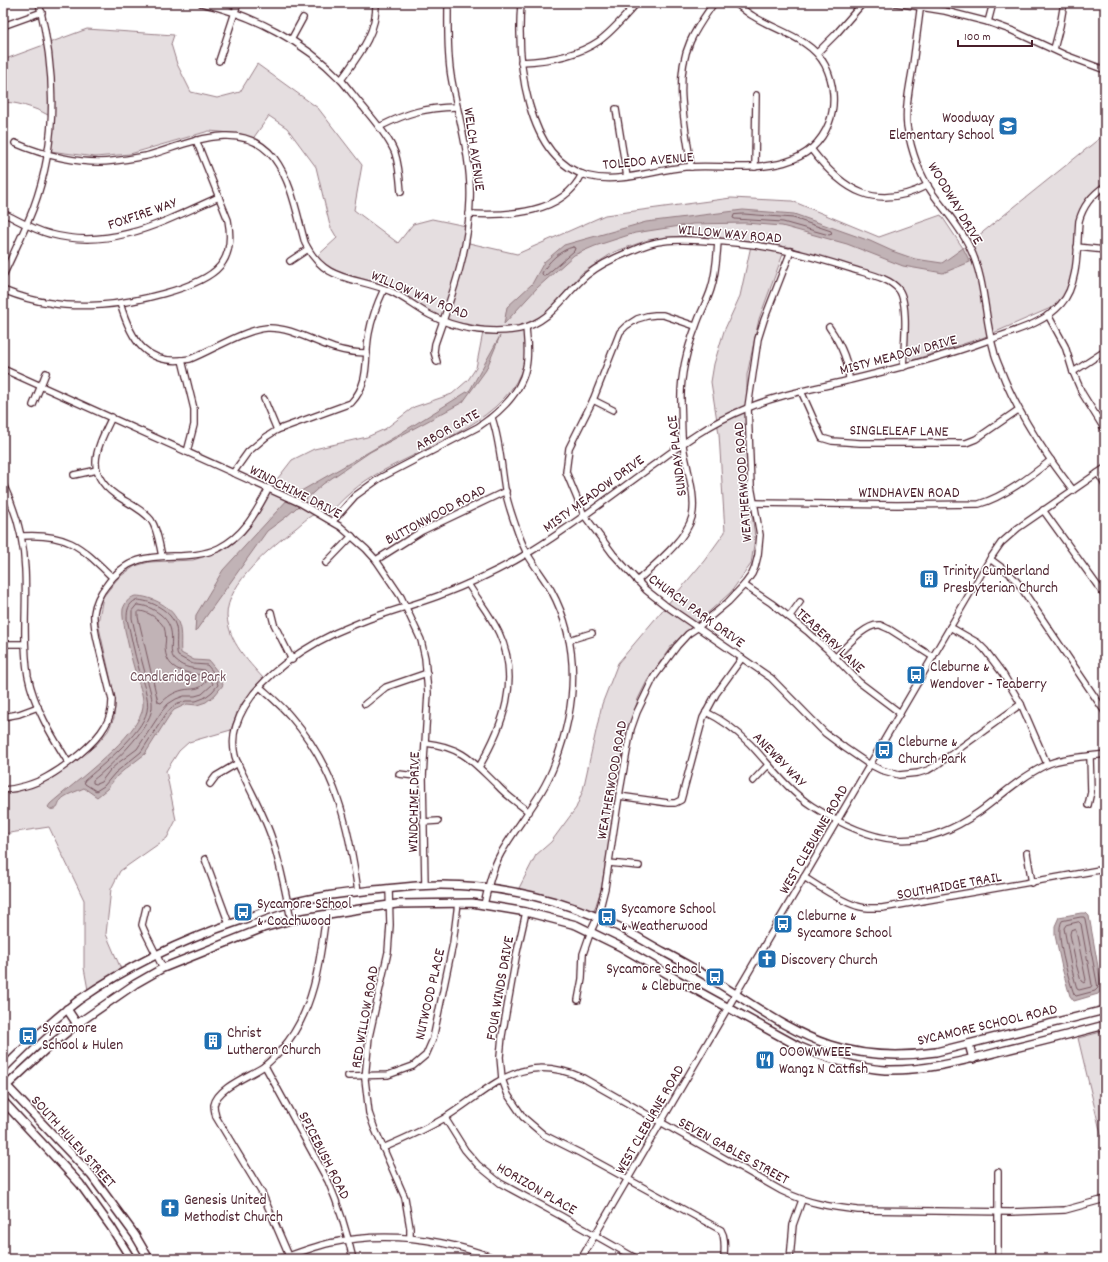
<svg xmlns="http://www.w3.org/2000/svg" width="1108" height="1262" viewBox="0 0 1108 1262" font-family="Dekko,sans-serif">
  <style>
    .green { fill: #e5dee0; stroke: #987e86 }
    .water { fill: #c1b3b6; stroke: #91787e }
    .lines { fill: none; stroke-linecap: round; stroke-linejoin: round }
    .shore { stroke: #7a5a63; stroke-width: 1 }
    .minor-casing { stroke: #4a1f2b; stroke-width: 8 }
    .major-casing { stroke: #4a1f2b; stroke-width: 10 }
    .minor { stroke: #fff; stroke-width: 5.5 }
    .major { stroke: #fff; stroke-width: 7 }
    .labels { text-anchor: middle; stroke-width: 3; stroke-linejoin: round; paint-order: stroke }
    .poi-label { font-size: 15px; fill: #4a1f2b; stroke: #fff; text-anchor: start }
    .street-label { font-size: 15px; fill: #4a1f2b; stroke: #fff }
    .park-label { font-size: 15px; fill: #714f58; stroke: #fff }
  </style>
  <rect width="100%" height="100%" fill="#fff"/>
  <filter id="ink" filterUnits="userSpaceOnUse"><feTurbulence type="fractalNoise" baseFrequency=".025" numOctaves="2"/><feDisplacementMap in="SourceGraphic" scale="8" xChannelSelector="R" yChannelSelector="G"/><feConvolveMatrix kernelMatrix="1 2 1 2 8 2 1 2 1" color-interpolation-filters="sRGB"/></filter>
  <g filter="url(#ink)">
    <g class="green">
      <path d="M87,29L174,35L171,44L177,64L191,92L217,98L240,92L257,64L318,108L362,165L354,210L398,243L413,224L432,219L471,227L469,243L517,254L605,215L731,198L792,201L879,237L941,215L963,248L1105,134V184L1092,193L1079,216L1073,278L1067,292L1053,307L982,338L916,359L911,360L908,355L906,304L892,283L874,274L786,246L759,319L747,375V471L755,538L751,564L731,592L672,645L647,681L638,699L625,744L601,890L594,911L518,890L536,855L551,842L576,808L583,790L602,704L618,663L704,561L725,532L719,434L711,382L714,364L724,331L740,296L752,241L689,235L648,240L614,252L582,273L545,314L525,324C525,339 527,357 521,372C500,425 416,450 370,478C354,488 341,501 329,514C324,515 318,514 313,515C308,517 301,524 296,528C273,545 226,584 227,616C229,642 247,660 263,678L239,707L231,730L189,742L179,751L166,771L176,820L167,838L120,871L111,889L106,934L121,969L88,990L84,968V900L49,827L3,834V793L17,792L51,779L96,745L108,731L114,718V694L98,623L103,597L118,578L135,566L149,562L193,560L222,551L244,533L264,496L292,460L314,449L367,437L385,429L414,407L452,394L468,380L476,368L484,327L454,322L434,314L387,288L337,274L315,258L337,238L330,226L316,167L287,128L269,116L252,140L241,134L209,131L130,154L95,157L50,151L54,120C51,118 49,115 46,114C38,109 11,100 3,103V60Z"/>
      <polygon points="1105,1031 1105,1151 1078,1038"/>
    </g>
    <g class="water">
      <polygon points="743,210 794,214 870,241 892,251 915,259 942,263 963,248 970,262 943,273 903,266 847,244 782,226 745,223 693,224 635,233 595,246 574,255 537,288 504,324 507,307 532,284 544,262 564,245 646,222"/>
      <polygon points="500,336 486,370 463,402 370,452 323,484 286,517 267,531 195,632 196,615 223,570 289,498 393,438 470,390"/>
      <path d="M135,596C152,596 174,607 179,625C182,634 180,644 181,653L194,660L209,661L217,671L223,685L215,695L206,702L197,705L187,704L174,710L169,716L145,754L124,770L117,776L107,789L97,797L84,788C78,791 64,795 61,800C58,803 59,809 54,809C51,810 50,809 48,807L50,804C71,785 142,734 143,706C144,694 138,683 135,671C131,658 128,643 125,630C124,623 122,615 123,609C125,603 129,598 135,596Z"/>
      <polygon points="1081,913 1086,913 1089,916 1102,989 1098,994 1074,1001 1070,996 1062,968 1055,935 1055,926 1059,917"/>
    </g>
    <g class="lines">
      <g class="shore">
        <polygon points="744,214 793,218 831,231 832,234 829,235 783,222 735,219 733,218 734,215"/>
        <path d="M573,247L575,248L574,251L545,276H543L542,273C548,262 560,250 573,247Z"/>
        <path d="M136,600C151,600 172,611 176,627C178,637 175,646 178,656L193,664L207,665L214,673L218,685L212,692L204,698L196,701H186L178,703L172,707L166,714L141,752L115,773L104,786L96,791L85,784L84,781C101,766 142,734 147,711C150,697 142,683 139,669C134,653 131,635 127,619C127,610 128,604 136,600Z"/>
        <path d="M137,605C146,605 153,609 160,614C181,631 165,649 175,660C185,669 193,668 204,670L209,675L213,684L202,694L195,696H184L176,699L168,704L162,711L137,749L118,763L110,770L101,782L96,784L93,783V780C110,767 150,729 152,708C153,694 147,681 144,669C139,652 136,635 132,618V611Z"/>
        <path d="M140,611C149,612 159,619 164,627C166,633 166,639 165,646C165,669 183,673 202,675L206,682C199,691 192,688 183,690C174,692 167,697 161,703L158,702L138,617V613Z"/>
        <path d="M1081,917H1084L1085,919L1098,988L1095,991L1076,996L1074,994C1069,980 1054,932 1062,921Z"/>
        <polygon points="1079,922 1081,924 1092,985 1091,987 1079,990 1077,989 1071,966 1064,928 1066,925"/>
        <polygon points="1075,929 1076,931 1086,980 1084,983 1081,981 1076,964 1070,934 1071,930"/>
      </g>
      <defs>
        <g id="minor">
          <path d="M201,3C253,15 304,41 341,80C349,89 356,99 364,108C375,122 388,136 395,153C399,165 400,179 401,192"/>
          <path d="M521,3C517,57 524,159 588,176C620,184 654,170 685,167C734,163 806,182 829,123C836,105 834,83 825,65C811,38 776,31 753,16C747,13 741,7 735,3"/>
          <polyline points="622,3 630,10"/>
          <polyline points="896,3 945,11 988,22 1013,31 1065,55 1105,70"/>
          <path d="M921,3C918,26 915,49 912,72C909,89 905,109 907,126C911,150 919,174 933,194C946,212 961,228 970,248C986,281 984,317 994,351C995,357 998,363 1000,368C1017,413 1044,453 1073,490"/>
          <polyline points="988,22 993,3"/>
          <polyline points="3,26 42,12"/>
          <polyline points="291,40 303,18"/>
          <polyline points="1054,49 1060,26 1064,3"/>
          <polyline points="817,53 836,34 863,3"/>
          <polyline points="219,61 238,3"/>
          <path d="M521,62C547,61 577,56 599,41C613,31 625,16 637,3"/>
          <path d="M341,80C358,56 377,34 376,3"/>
          <polyline points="616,109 627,177"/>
          <path d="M379,127C409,112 424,108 457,107"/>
          <path d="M15,143C42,155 83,165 113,161C124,160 135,158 146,156C186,145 241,116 274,158C292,182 297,215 305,243C325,284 356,276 392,292C405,298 417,308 430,315C456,329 489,334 519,329C552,322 563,295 587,275C599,265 614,258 629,252C640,247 652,242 664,241C679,239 693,240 708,241C760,243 803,253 852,269C867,274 889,277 899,290C909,304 904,349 903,367"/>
          <path d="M811,149C843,191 876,212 928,185"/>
          <path d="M691,167C686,127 673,80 690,42C696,28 705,16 714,3"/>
          <polyline points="755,167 756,95"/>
          <path d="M3,213C18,220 34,230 50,234C112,251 165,221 219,197"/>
          <path d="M469,214C508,216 563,214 582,174"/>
          <polyline points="1077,247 1105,250"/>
          <polyline points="290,261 308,249"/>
          <path d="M3,276C13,254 24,232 33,209C58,142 56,72 39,3"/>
          <path d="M3,290C18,296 33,301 50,303C66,306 84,306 101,305C130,303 201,289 220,266C231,253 231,236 228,220L196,140"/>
          <path d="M120,303C131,340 146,367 190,359C213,350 243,330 267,328C290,327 312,341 334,348C344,351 356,353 367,353"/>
          <polyline points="1048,315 1065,346 1073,372 1082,393 1105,430"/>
          <polyline points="695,326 663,315 655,315 647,316 637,319 626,326 620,332 593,400 569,448 566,472 584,515 613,554 646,590 665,605 771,678 825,733 845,748 867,763 881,770 899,775 918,773 928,770 938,764 1021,704"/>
          <path d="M829,327C840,343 849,360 849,380"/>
          <polyline points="182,360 194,409 194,425 187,452"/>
          <path d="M437,362L434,352L435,344C451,298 469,251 470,201C472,159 458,117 451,76C447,52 448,27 448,3"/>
          <polyline points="3,369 300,503 341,527 366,549 376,560 401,597 421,640 425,658 428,693 423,777 425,886"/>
          <polyline points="1073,372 1105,351"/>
          <polyline points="801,391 822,438 832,441 860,443 966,443 976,439 1018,410"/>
          <polyline points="264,399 277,430"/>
          <polyline points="593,400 613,410"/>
          <polyline points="33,405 46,373"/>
          <path d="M112,417C96,450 82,475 122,499C132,505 144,511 151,520C158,530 159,544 162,556"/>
          <path d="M233,473L248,452L266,437L277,430L351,403C371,382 364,358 369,333C372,317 377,304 384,289"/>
          <polyline points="1098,473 1105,485"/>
          <polyline points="74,475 97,470"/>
          <path d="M3,484C16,511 24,539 25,569C27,606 22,640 28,676C34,707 52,736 68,762"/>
          <path d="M754,503L897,505L979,504C1004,497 1031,476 1051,460"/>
          <polyline points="1043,510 1105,596"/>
          <path d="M333,521L355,496L380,478L478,427C499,413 521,393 526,367C529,354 527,340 526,327"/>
          <path d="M21,536C68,533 80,546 112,577"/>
          <polyline points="990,559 1009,573 1018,583 1105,712"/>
          <polyline points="376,560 422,531 506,491"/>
          <polyline points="326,563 352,536"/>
          <path d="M637,581C654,565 686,540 692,517C697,496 686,467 683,445C681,432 682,416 681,403C680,377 687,349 696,326C700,313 707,302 711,289C716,274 717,257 718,241"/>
          <path d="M468,584C478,600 491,616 499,633C521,680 503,726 479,767"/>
          <polyline points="744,585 771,603 807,631 828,650 859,682 900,713"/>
          <polyline points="271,612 274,624 292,660"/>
          <polyline points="789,617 800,602"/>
          <polyline points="950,627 978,643 985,650 1003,674 1021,704 1047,764"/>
          <polyline points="569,640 592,633"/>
          <polyline points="3,644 24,644"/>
          <path d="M835,658C845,648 865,623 880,625C883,626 886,628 889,629L933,657"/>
          <path d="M260,687C271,697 282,706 291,717C336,769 349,826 358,892"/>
          <polyline points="365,704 386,687 427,673"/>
          <path d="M706,712C723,720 737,731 750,744C770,765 787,790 812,806C872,844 918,855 979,812C1001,796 1021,777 1046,765C1061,757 1088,757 1105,754"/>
          <polyline points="3,717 19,714 38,707"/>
          <path d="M425,743C463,747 473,762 498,786C507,796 519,804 529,812"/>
          <polyline points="399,774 423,777"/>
          <polyline points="753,781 768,765"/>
          <polyline points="210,784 216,776 238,763"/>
          <path d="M3,790C17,789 35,784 47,777C65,767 95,744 105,726C110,718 112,709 112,700C108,684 104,668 100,652C97,639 93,627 94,613C95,604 100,593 106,586C139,539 179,567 219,548C245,535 256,512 269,488"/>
          <polyline points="619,796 668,803 675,803 681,800 703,718 716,694 742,658"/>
          <polyline points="1088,805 1091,792 1090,756"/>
          <polyline points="423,822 438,821"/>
          <polyline points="1027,853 1032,883"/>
          <polyline points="205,859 229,924"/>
          <polyline points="609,863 639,866"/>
          <path d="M804,877C819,887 840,901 857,906C865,909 873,908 882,908L1105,869"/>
          <polyline points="389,889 390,925 388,952 369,1037 365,1079 369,1113 374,1127 405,1198 410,1228 410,1238"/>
          <path d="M484,905C488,887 492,869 501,853C518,823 543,797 555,763C577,706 581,645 551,590C544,578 535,567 528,555C523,546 519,536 516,527C512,515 507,502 505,489C501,465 500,441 492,418"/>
          <polyline points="146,908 142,925 145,932 163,968"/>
          <path d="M526,912L517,952L502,1036L500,1057L502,1079L508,1095L523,1117L544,1135L580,1153L721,1230C726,1238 724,1249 724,1259"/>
          <path d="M291,920C286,894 281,867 273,842C267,822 257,803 248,785C244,776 238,766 235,756C233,747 233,735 236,726C251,678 312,641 356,624C383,613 411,606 438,596C469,584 500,570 528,553C572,527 613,494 655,464C683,443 712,422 745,409C777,395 812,389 846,381C894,369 943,357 989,340C1013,331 1044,324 1061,304C1079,285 1077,245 1079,221C1083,206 1093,194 1105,186"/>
          <polyline points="578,1000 582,979 583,954 591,931 598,916 605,888 619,796 631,729 637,712 654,677 677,646 688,634 697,628 728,602 744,585 752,574 755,567 758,555 760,535 751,486 748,407 758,339 764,320 791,251"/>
          <path d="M265,1066L328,1181C339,1206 347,1232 353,1259"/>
          <polyline points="348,1076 388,1075 413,1066 426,1055 433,1039 453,943 458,903"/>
          <polyline points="445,1118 465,1150 478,1165 500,1183 561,1216 637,1259"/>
          <path d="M383,1148C404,1139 424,1130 443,1119C493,1088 519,1050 583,1078L782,1191C806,1203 832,1207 858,1210L1011,1212L1065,1210L1105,1199"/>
          <polyline points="998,1172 998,1259"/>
          <path d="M289,1256L262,1193L216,1117C215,1113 214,1109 214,1105C217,1088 249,1076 263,1067C270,1062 275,1056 281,1050C314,1013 320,962 326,914"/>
          <path d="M281,1259C297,1253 313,1247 330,1243C386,1231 444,1239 497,1259"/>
          <polyline points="581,1259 990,559 1001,543 1018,528 1105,468"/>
          <polyline points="790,1259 793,1225 802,1200"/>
        </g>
        <g id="major">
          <polyline points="67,1009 77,1024"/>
          <polyline points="969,1044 973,1059"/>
          <path d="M3,1069C27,1045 51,1021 79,1000C128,966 183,940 239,921C256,915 272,908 288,904C316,896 346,893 374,890C396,888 419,885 441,885C502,885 565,900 619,927C635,935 649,944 664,952C681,961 697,970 713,980C751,1003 787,1031 830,1045C864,1056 901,1057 936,1052L1105,1010"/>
          <polyline points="3,1082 91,1175 135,1235 149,1259"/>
          <path d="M3,1089L45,1050L77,1024L135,984L163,968L263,928L291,920L360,909L397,904L472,903L526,912L576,925L619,946L676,979L798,1046C826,1058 855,1068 885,1070C926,1071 963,1061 1002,1051C1036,1043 1071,1034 1105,1025"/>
          <polyline points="3,1101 80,1184 111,1227 131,1259"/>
        </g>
      </defs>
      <use href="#minor" class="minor-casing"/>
      <use href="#major" class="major-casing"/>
      <use href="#minor" class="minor"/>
      <use href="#major" class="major"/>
    </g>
  </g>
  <defs>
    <symbol id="school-square" viewBox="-11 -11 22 22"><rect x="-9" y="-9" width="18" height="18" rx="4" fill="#1f6fb2" stroke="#fff"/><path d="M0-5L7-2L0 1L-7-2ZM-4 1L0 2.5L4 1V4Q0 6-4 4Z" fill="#fff"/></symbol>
    <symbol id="building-square" viewBox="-11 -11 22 22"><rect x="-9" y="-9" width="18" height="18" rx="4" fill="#1f6fb2" stroke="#fff"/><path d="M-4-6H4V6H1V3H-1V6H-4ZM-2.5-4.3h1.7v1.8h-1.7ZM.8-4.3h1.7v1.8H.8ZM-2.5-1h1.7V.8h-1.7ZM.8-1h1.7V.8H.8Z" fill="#fff"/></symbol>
    <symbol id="bus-square" viewBox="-11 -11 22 22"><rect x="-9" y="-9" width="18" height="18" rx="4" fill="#1f6fb2" stroke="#fff"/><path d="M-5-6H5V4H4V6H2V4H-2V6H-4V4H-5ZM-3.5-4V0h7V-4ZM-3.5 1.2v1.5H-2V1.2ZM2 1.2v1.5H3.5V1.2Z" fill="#fff"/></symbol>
    <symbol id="church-square" viewBox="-11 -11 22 22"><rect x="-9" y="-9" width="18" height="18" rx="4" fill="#1f6fb2" stroke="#fff"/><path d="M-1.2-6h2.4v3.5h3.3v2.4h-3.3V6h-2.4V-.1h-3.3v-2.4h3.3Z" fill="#fff"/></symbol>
    <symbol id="restaurant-square" viewBox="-11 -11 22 22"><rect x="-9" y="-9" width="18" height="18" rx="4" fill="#1f6fb2" stroke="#fff"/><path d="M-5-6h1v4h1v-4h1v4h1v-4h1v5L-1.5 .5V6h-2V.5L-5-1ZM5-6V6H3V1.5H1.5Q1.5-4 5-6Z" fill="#fff"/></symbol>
  </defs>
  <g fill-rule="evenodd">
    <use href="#school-square" x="997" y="115" width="22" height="22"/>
    <use href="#building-square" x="918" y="568" width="22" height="22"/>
    <use href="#bus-square" x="905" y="664" width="22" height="22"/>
    <use href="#bus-square" x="873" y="739" width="22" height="22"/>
    <use href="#bus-square" x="232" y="901" width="22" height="22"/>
    <use href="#bus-square" x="596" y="906" width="22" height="22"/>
    <use href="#bus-square" x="772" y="913" width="22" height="22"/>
    <use href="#church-square" x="756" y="948" width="22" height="22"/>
    <use href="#bus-square" x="704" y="966" width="22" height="22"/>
    <use href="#bus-square" x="17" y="1025" width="22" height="22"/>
    <use href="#building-square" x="202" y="1030" width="22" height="22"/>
    <use href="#restaurant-square" x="754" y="1049" width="22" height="22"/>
    <use href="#church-square" x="159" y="1197" width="22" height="22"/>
  </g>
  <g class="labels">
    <g class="poi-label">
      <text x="994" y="122" text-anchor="end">Woodway<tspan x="994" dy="17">Elementary School</tspan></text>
      <text x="943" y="575">Trinity Cumberland<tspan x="943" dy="17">Presbyterian Church</tspan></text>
      <text x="930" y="671">Cleburne &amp;<tspan x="930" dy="17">Wendover - Teaberry</tspan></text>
      <text x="898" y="746">Cleburne &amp;<tspan x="898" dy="17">Church Park</tspan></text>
      <text x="257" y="908">Sycamore School<tspan x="257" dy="17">&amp; Coachwood</tspan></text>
      <text x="621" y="913">Sycamore School<tspan x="621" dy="17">&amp; Weatherwood</tspan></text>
      <text x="797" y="920">Cleburne &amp;<tspan x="797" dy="17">Sycamore School</tspan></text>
      <text x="781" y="964">Discovery Church</text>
      <text x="701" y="973" text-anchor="end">Sycamore School<tspan x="701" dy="17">&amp; Cleburne</tspan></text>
      <text x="42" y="1032">Sycamore<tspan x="42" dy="17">School &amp; Hulen</tspan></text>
      <text x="227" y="1037">Christ<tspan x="227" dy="17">Lutheran Church</tspan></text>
      <text x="779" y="1056">OOOWWWEEE<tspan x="779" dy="17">Wangz N Catfish</tspan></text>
      <text x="184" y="1204">Genesis United<tspan x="184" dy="17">Methodist Church</tspan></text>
    </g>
    <g class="street-label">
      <text transform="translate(475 149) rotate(82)" y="5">WELCH AVENUE</text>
      <text transform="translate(648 160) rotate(-5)" y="5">TOLEDO AVENUE</text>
      <text transform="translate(956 203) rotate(59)" y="5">WOODWAY DRIVE</text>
      <text transform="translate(142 213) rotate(-19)" y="5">FOXFIRE WAY</text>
      <text transform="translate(730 233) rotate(5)" y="5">WILLOW WAY ROAD</text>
      <text transform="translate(420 294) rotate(23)" y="5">WILLOW WAY ROAD</text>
      <text transform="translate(898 354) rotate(-15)" y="5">MISTY MEADOW DRIVE</text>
      <text transform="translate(447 429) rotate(-29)" y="5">ARBOR GATE</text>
      <text transform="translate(899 430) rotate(1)" y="5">SINGLELEAF LANE</text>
      <text transform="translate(676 456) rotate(-97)" y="5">SUNDAY PLACE</text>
      <text transform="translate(742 482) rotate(-94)" y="5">WEATHERWOOD ROAD</text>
      <text transform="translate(296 491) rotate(27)" y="5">WINDCHIME DRIVE</text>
      <text x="909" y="497">WINDHAVEN ROAD</text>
      <text transform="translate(593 493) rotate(-36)" y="5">MISTY MEADOW DRIVE</text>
      <text transform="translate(435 514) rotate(-28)" y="5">BUTTONWOOD ROAD</text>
      <text transform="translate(697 610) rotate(36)" y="5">CHURCH PARK DRIVE</text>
      <text transform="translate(831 640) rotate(43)" y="5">TEABERRY LANE</text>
      <text transform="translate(780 759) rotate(46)" y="5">ANEWBY WAY</text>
      <text transform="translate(611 780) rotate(-80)" y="5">WEATHERWOOD ROAD</text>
      <text transform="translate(413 802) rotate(-89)" y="5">WINDCHIME DRIVE</text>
      <text transform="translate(813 839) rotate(-60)" y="5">WEST CLEBURNE ROAD</text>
      <text transform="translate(949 885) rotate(-10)" y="5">SOUTHRIDGE TRAIL</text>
      <text transform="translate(499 988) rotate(-80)" y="5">FOUR WINDS DRIVE</text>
      <text transform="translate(429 994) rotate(-77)" y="5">NUTWOOD PLACE</text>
      <text transform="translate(364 1017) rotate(-80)" y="5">RED WILLOW ROAD</text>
      <text transform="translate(987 1024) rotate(-13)" y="5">SYCAMORE SCHOOL ROAD</text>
      <text transform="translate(649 1119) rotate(-60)" y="5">WEST CLEBURNE ROAD</text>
      <text transform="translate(74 1141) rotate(48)" y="5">SOUTH HULEN STREET</text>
      <text transform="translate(734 1150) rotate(29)" y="5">SEVEN GABLES STREET</text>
      <text transform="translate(325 1155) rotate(63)" y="5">SPICEBUSH ROAD</text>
      <text transform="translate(537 1188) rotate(30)" y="5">HORIZON PLACE</text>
    </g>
    <g class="park-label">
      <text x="178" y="681">Candleridge Park</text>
    </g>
  </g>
  <rect width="1108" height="1262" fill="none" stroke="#fff" stroke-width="16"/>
  <rect x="8" y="8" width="1092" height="1246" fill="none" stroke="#4a1f2b" stroke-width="1.5" filter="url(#ink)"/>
  <path d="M958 40v6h74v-6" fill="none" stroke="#4a1f2b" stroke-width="2"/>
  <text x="964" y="40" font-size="12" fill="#4a1f2b" stroke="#ffffff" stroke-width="3" paint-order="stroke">100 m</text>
</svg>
